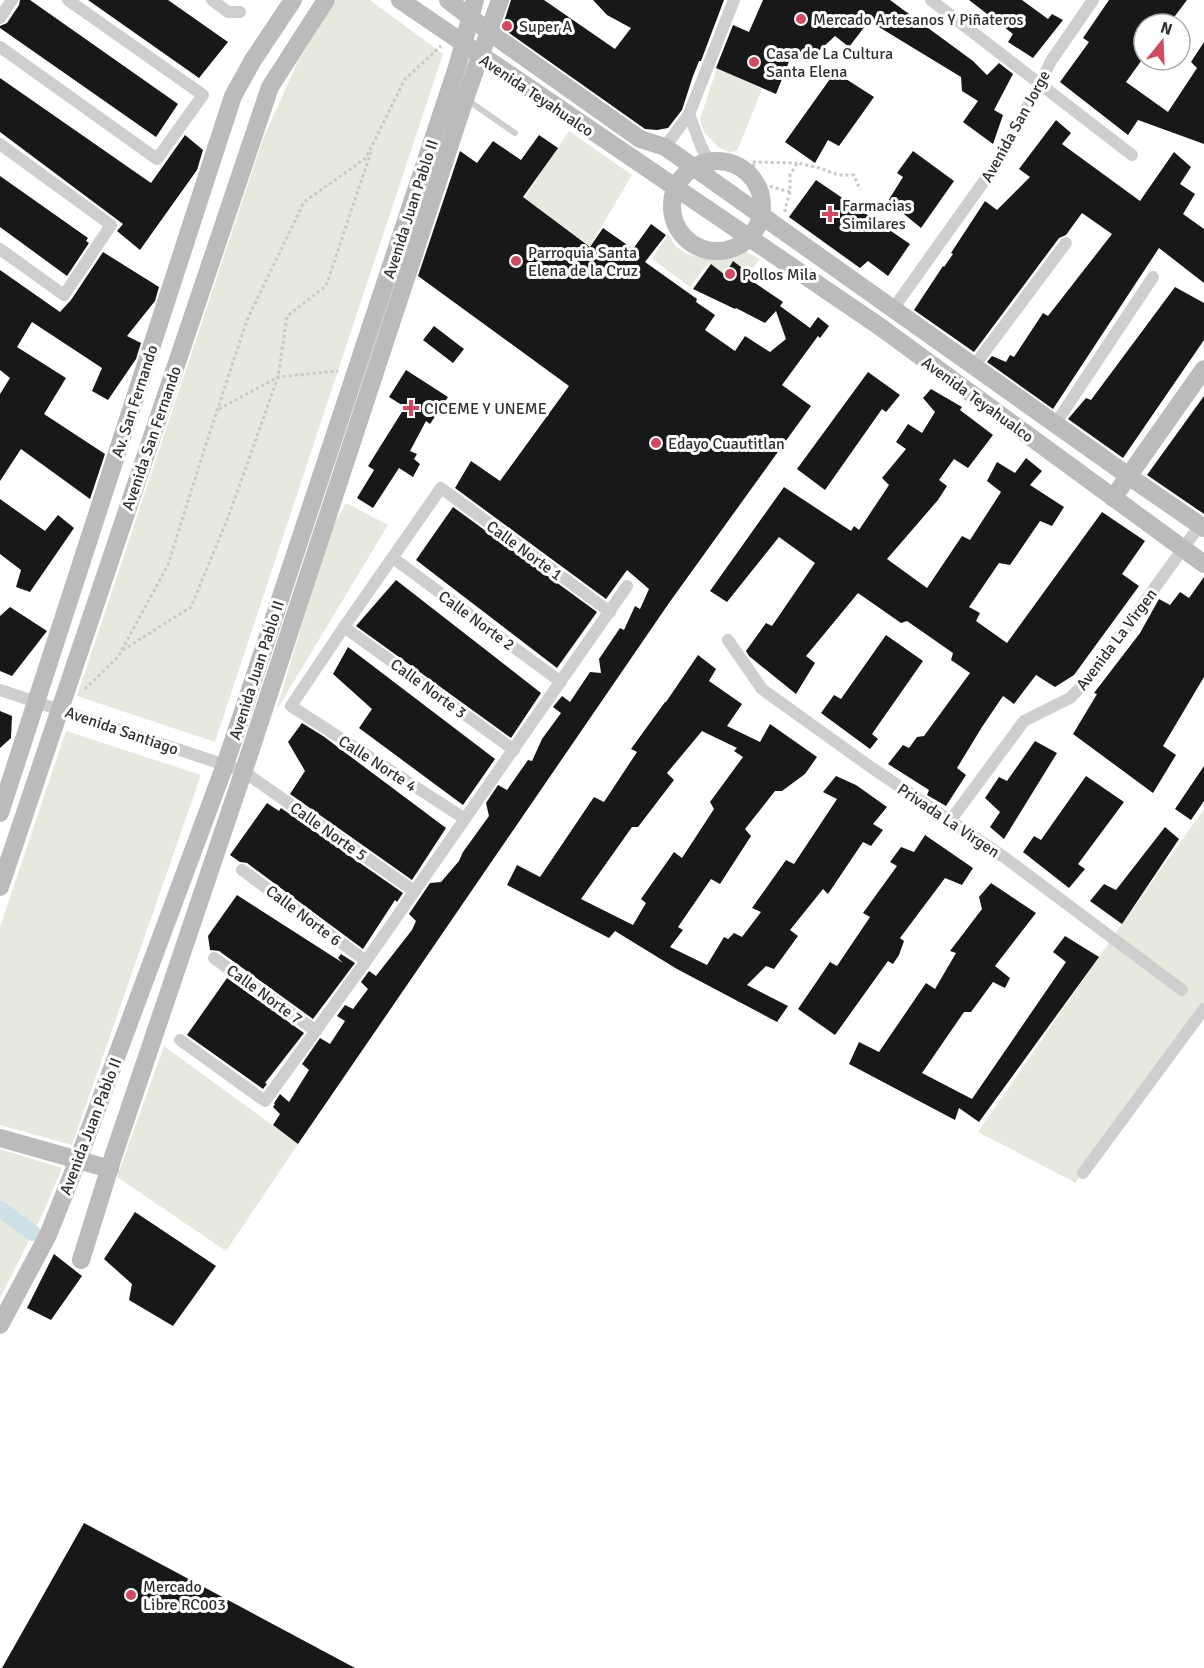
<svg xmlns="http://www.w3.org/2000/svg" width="1204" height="1668" viewBox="0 0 1204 1668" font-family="Signika,sans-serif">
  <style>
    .green { fill: #e5e9de }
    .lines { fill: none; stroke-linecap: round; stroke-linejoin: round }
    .canal { stroke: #cddfe7; stroke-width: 16 }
    .building { fill: #181818; fill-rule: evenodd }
    .path { stroke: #c8c8c8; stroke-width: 3; stroke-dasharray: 3 3; stroke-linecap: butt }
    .lane { stroke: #cecece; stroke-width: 6 }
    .street { stroke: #cecece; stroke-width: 12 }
    .secondary { stroke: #bbb; stroke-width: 18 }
    .poi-dot { fill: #d04b5f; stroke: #fff; stroke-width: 2 }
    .labels { text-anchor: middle; stroke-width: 6; stroke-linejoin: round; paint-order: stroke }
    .poi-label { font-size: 16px; fill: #313131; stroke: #fff; text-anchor: start }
    .street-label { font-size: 16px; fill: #313131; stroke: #fff }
  </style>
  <rect width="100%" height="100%" fill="#fff"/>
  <g class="green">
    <polygon points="336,0 370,0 443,54 215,742 77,696 263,139 297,63"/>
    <polygon points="717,68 762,89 737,151 729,152 718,147 704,132 700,119"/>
    <polygon points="569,131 632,175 590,246 524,198"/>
    <path d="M668,234C671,238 673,243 676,246C693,262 723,262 739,248L760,259L749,273L733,262L725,275L708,263L690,287L652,259Z"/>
    <polygon points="346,503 388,525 276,711 331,529"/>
    <polygon points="66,731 201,775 72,1145 0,1125 0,927"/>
    <polygon points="1204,809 1204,1005 1089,1161 1076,1183 978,1132 1117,931"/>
    <polygon points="164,1046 298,1144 226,1251 117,1177"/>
    <polygon points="0,1149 62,1168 43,1213 0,1298"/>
  </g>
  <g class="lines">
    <polyline class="canal" points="0,1209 33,1233 20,1223"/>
  </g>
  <g class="building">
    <polygon points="20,0 30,0 178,104 156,137 0,28 0,26 7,23 19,5"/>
    <polygon points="88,0 168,0 228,42 199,78"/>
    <polygon points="511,0 544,0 615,49 631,28 607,15 593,0 724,0 701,61 699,61 693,76 682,110 668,128 657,130 645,129 502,28"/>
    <polygon points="763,0 890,0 973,61 987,75 999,63 1013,74 994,110 1003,115 993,144 963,122 978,101 962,91 961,77 869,21 849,47 835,36 807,62 792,54 776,94 716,68 733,25 749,32"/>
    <polygon points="969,0 1022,0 1048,19 1052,14 1063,20 1033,58 1008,42 1013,34"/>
    <polygon points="1109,0 1187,0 1169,24 1144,24 1144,57 1126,82 1168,112 1197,68 1191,62 1204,42 1204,144 1138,120 1128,135 1060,82 1089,42 1083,38"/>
    <polygon points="835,72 874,97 839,146 828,140 815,163 785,142"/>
    <polygon points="0,78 151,183 185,135 203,150 197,170 140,250 117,231 123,224 0,132"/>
    <polygon points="1056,120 1071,133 1062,144 1140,201 1174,152 1191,167 1180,184 1195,194 1183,214 1204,229 1204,283 1159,248 1053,409 987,362 992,356 1006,362 1010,355 1014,357 1043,313 1048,316 1112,234 1082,213 1066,235 1059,238 974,352 914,310 943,266 944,267 953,254 951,253 985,201 997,210 1030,177 1019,169"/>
    <polygon points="539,135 558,148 523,197 590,247 603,228 633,249 651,224 666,235 645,262 697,299 696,302 715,315 705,330 735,351 745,336 770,352 786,339 776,311 765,323 736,308 735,309 693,289 711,264 725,275 733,261 757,279 755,283 783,302 780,306 810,328 818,317 829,326 820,338 818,336 782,385 811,406 669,603 298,1144 273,1125 280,1114 273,1107 275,1104 274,1103 280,1094 289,1102 309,1070 302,1064 320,1038 330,1044 345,1021 337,1016 345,1005 353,1009 368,989 361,982 369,971 376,976 412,930 416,921 409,914 430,883 441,882 459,861 463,852 489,816 486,803 498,785 507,790 528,760 532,761 542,739 561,713 553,707 562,696 570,702 590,672 601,673 599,659 620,628 624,630 635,606 640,609 649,589 627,570 606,599 455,488 471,461 500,481 569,386 418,276 460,151 477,163 493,141 521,160"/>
    <polygon points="913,151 954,181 921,228 888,201 903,177 897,173"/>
    <polygon points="0,176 88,238 86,241 89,243 67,276 0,227"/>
    <polygon points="816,180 910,244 888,276 868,261 860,268 789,217"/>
    <polygon points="103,252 159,287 155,301 127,336 141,343 136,359 108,400 92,391 102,368 32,322 17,347 66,378 44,414 105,454 90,499 21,449 0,481 0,394 10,378 0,370 0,270 60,312 71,300"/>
    <polygon points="1175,287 1204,303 1204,340 1123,458 1068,419 1086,398 1091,400"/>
    <polygon points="434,326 464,349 453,363 423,340"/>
    <polygon points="406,370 448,397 430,424 426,421 410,451 417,454 414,459 420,464 413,477 399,468 373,508 357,498 374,470 368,466 405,407 389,397"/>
    <polygon points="868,372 900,395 886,412 882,409 825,490 797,469"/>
    <polygon points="931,389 962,407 960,410 993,435 968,468 954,459 939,480 947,486 938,500 887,559 927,588 962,536 970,540 1001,492 987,481 997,462 1015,473 1026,458 1042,471 1030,485 1064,507 1052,526 1040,521 1010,565 999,563 969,607 980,613 976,621 1007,643 1102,512 1145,541 1122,574 1139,586 1074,675 1055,687 1036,675 1014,704 1003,696 982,727 957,768 966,775 946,806 927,795 929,790 888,764 903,745 909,748 917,737 924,736 970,673 951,660 953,653 907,621 901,623 858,593 806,656 815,663 796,694 749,656 746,651 766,623 772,626 815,563 779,537 727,602 710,591 784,487 851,531 854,526 859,530 889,485 882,478 906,449 896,442 908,424 922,433 935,412 923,398"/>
    <polygon points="1204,396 1204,514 1147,475"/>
    <polygon points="0,499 45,531 58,515 74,528 30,592 16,587 21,570 0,554"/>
    <polygon points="453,507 597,612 557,668 416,560"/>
    <polygon points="1204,577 1204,677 1163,746 1176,755 1153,793 1073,734 1097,694 1094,693 1140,633 1159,599 1170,605 1180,592 1189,598"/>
    <polygon points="396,580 541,693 511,738 356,626"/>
    <polygon points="10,607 47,631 12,676 0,671 0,616"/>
    <polygon points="886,635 923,661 872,734 878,739 870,749 821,713 834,695 841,699"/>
    <polygon points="348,647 495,759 463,805 359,728 372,709 333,674"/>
    <path d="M698,655L716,669L709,681L742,704L727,726L760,742L770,724L817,757L805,774L782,791H775L745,829L751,836L720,884L711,879L678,927L683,930L670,947L707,965L724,937L728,939L734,933L742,937L761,912L752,908L786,860L794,864L837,799L823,792L836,776L856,785L887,807L873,824L883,830L871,846L863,842L828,894L823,889L790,930L798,936L774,969L766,966L747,985L788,1006L777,1022L677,969L615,931L609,938L507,885L517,865L540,877L594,797L604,802L637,752L631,749L665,702H666ZM702,731L737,748L734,751L743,757L710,802L714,809L682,858L674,852L641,899L646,903L633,925L581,899L632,827H638L674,780L667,773Z"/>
    <polygon points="0,711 12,716 11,738 0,748"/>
    <polygon points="302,723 323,736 446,828 412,880 290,794 305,771 288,742"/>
    <polygon points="1035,741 1057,753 1004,839 990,827 1000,812 985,798 999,777 1007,781"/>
    <polygon points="1204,766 1204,801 1191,820 1175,809"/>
    <polygon points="1086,776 1124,802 1078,864 1085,869 1069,888 1023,852 1034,836 1041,840"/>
    <polygon points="267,803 279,811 281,808 403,893 397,902 395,900 363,949 247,863 240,862 230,855"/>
    <polygon points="1165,827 1179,839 1122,924 1090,901 1104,884 1116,890"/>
    <polygon points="925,835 973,868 962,885 945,878 900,938 904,941 899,955 893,964 888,961 835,1035 798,1009 830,962 837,966 870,917 863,913 897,866 890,862 901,847 914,852"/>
    <polygon points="991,883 1036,913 995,966 1010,978 1005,988 993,982 971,1012 964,1012 922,1073 972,1099 1066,962 1053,952 1065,936 1099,957 979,1122 959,1108 955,1120 849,1064 859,1042 879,1052 926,983 935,989 956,953 950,951 982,909 979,897"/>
    <polygon points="237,895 343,963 338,958 341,954 355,963 313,1019 219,951 210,950 208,936"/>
    <polygon points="227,978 304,1033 265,1083 267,1084 263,1089 187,1035"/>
    <polygon points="135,1212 216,1266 173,1326 129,1300 132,1284 104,1259"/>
    <polygon points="54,1254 82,1276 51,1320 27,1308"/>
    <polygon points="84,1523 355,1668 2,1668"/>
  </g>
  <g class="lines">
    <g class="path">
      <polyline points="790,192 762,184 752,162 797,163"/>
      <polyline points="785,212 785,209 790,192 790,175 797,163 820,168 838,175 854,175 860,190"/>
      <polyline points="219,409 278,377 338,371"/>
      <polyline points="123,650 191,607 229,515 278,377 287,316 326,286 371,152"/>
      <polyline points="85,689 118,657 168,565 205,447 247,320 304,202 366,158 405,79 441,46"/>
    </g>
    <polyline class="lane" points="466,99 515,133"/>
    <g class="street">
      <polyline points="212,0 228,12 240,12"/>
      <polyline points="931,0 1132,155"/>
      <polyline points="0,18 12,0"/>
      <polyline points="0,47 157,159 203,95 68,0"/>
      <polyline points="689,114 701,146 709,162"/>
      <polyline points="0,144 111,225 64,295 0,249"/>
      <polyline points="665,147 689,114 734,0"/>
      <polyline points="893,309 997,163 1040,84 1051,61 1093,0"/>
      <polyline points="974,366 1066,243"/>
      <polyline points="1056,423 1153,277"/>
      <polyline points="393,558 561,682"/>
      <polyline points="344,627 514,750"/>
      <polyline points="728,640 762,689 872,768 1004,857 1182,990"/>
      <polyline points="0,690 243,771 414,891"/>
      <polyline points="465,819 291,706 344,627 441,488 610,612"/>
      <polyline points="950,821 1024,721 1070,698 1089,679 1200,525"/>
      <polyline points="242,870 366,961"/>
      <polyline points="214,958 316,1031"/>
      <polyline points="180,1040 265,1101 366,961 627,586"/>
      <polyline points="1083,1173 1204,1009"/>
    </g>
    <g class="secondary">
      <polyline points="400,0 879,326 1204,564"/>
      <polyline points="448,0 496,37 640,139 665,147 1137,482 1204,528"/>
      <circle cx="717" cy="206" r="45"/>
      <polyline points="1113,498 1204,369"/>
      <polyline points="0,813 233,96 253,60 293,0"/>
      <polyline points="0,887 270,87 326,0"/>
      <polyline points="0,1138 110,1169"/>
      <polyline points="81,1260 113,1157 248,758 465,99 500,0"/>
      <polyline points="0,1325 48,1235 78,1160 225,765 458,64 475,0"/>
    </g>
  </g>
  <g class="poi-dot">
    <circle cx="801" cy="19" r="6"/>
    <circle cx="507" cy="26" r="6"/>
    <circle cx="754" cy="62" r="6"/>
    <path d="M827 205h6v6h6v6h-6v6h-6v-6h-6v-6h6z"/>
    <circle cx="516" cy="261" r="6"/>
    <circle cx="730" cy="274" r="6"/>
    <path d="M408 399h6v6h6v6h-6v6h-6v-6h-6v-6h6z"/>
    <circle cx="656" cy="443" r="6"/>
    <circle cx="131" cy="1595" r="6"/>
  </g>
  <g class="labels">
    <g class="poi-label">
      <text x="813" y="25">Mercado Artesanos Y Piñateros</text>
      <text x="519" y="32">Super A</text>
      <text x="766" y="59">Casa de La Cultura<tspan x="766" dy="18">Santa Elena</tspan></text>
      <text x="842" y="211">Farmacias<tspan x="842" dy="18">Similares</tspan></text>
      <text x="528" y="258">Parroquia Santa<tspan x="528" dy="18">Elena de la Cruz</tspan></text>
      <text x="742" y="280">Pollos Mila</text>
      <text x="424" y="414">CICEME Y UNEME</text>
      <text x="668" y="449">Edayo Cuautitlan</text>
      <text x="143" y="1592">Mercado<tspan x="143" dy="18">Libre RC003</tspan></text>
    </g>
    <g class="street-label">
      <text transform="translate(537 95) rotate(34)" y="6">Avenida Teyahualco</text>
      <text transform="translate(1015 126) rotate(-61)" y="6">Avenida San Jorge</text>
      <text transform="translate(410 209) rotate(-72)" y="6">Avenida Juan Pablo II</text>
      <text transform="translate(978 399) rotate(36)" y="6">Avenida Teyahualco</text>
      <text transform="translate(134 401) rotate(-72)" y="6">Av. San Fernando</text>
      <text transform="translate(151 438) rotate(-71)" y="6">Avenida San Fernando</text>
      <text transform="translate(525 550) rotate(36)" y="6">Calle Norte 1</text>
      <text transform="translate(477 620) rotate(36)" y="6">Calle Norte 2</text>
      <text transform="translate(1116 639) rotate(-53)" y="6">Avenida La Virgen</text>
      <text transform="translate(256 670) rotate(-72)" y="6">Avenida Juan Pablo II</text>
      <text transform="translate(429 688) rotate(36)" y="6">Calle Norte 3</text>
      <text transform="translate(122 730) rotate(19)" y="6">Avenida Santiago</text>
      <text transform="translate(378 763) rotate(33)" y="6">Calle Norte 4</text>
      <text transform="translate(949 820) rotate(34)" y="6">Privada La Virgen</text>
      <text transform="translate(329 831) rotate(35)" y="6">Calle Norte 5</text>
      <text transform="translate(304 915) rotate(37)" y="6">Calle Norte 6</text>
      <text transform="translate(265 994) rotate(36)" y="6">Calle Norte 7</text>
      <text transform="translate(90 1126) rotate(-69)" y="6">Avenida Juan Pablo II</text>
    </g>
  </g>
  <g transform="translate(1162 42) rotate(18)"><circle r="28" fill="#ffffff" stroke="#adadad" stroke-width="1.5"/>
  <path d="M0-4.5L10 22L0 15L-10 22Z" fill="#d04b5f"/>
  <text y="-9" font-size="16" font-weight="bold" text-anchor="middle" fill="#313131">N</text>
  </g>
</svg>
